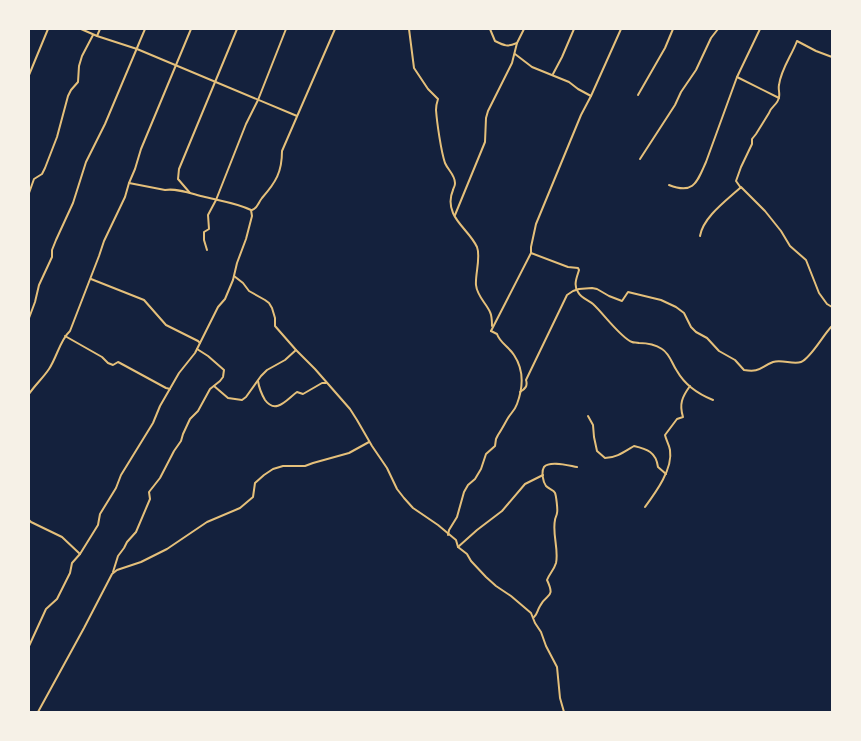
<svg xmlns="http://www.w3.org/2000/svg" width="861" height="741" viewBox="0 0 861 741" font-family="'IBM Plex Sans',sans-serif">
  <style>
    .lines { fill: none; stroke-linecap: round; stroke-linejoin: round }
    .minor { stroke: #e5c07b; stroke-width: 2 }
  </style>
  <rect width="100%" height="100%" fill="#14213d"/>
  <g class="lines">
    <g class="minor">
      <polyline points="81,29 97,36 137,49 297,116"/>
      <path d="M409,29L414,68L428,89L438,99C437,102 436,106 436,110C437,123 441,151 445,163C448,170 455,175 455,183C455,187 454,186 453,190C450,197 450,206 453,213C458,225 471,234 477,247C481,257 475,275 476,285C477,296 486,303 490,312C492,316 492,322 492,326"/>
      <path d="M490,29L495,41C505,46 507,47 517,43"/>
      <polyline points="97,36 100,29"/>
      <polyline points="515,54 532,67 569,82 578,89 591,96"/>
      <polyline points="553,74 562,57 574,29"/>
      <polyline points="29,75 48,29"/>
      <polyline points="737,77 779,98"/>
      <polyline points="638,95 665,48 673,29"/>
      <polyline points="640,159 675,105 681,92 696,70 711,38 718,29"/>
      <path d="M129,183L165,190C178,188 192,194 205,197C221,201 237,203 251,210"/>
      <path d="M669,185C694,195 697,182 706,162L737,77L760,29"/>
      <path d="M741,188L736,181L741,167L752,144V139L756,134L769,113C771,106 778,105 779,97C780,93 778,89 779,85C781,69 792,55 797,41L816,51L832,57"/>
      <polyline points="29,193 34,179 42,174 45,168 57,137 68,96 71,90 78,82 79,66 82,56 93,35"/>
      <polyline points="190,193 178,179 179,169 237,29"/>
      <path d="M252,210C258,208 258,203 262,198C276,182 282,172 282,151L335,29"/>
      <polyline points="455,215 485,142 486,118 488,111 512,63 517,43 524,29"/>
      <path d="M700,236C703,217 727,200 741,187L765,211L781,231L790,246L806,260L819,293L827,304L832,307"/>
      <polyline points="207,250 204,240 204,232 209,229 208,215 216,200 246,124 258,100 286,29"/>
      <path d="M531,253L568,267L578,268L579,270C577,277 573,285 578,292C581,298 588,300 593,304C603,313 621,338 632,342C634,343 636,342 639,343C646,343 656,345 662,349C670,354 672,364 677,371C685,385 698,394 713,400"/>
      <polyline points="234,276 243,283 249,291 265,300 269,303 272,308 275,318 275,326 296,350 315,369 350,409 357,420 372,446 387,468 397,489 404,498 413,508 438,525 456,540 458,547 467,554 471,561 486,577 496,586 511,596 531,613 535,623 541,632 546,646 557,667 560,698 564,712"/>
      <polyline points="91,279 144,300 166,325 198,341 200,343"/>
      <polyline points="29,318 35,302 39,285 52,257 52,250 56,240 73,203 86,162 105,124 145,29"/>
      <polyline points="491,331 531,253 531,247 536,224 581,115 591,96 621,29"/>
      <polyline points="65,336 102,357 108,363 113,365 118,362 120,363 166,388 170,389"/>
      <path d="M258,381C259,388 261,393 265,400C276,415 287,399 297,392L303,394L322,383H326"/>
      <polyline points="214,386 228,398 242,400 246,397 261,376 267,370 285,360 296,350"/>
      <path d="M520,392C525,389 528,386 526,380L567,295L573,291L579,289L592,288L597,289L609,296L622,301L628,292L661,300L676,307L684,313L691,327L696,332L707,338L719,351L735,360L744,370C760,373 760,367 773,362C782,359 793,365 801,362C811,358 823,335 832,326"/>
      <path d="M29,394C35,385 43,378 49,369C57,357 60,340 70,331L99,256L104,241L125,197L129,183L135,169L141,149L191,29"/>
      <path d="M588,416L593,425L594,437L597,451L605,458C616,458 624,452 634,446C647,449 656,452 658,467L666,474"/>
      <path d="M645,507C656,492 673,469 670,450C669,444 666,440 665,435L677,419L683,417C679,404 682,397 690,386"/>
      <polyline points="29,520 31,522 62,537 80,554"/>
      <path d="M448,535L449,530L457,517L464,492L468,485L475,479L481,469L486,454L495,446L496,439L498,435C502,429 505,423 508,418C511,413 515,410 517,404C523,388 524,370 514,355C509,347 500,343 497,334L491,331"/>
      <polyline points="458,547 477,530 502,511 525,484 543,475"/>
      <polyline points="113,572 118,556 124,548 127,542 136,532 150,499 149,492 160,478 174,451 181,441 183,434 190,419 198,411 210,389 220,381 223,377 224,370 208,356 197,349"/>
      <path d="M534,617C538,613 537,611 540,606C546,593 556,599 547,580C549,574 554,570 556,563C559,550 552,533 555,520C555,518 557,515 557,513C558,510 556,495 555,493C554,490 549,489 546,486C543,482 541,472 544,467C550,460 570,466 577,467"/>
      <polyline points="29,646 46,609 57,599 70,573 72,563 80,554 98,525 100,514 116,488 121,475 153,423 160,406 179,373 195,353 218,307 225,299 233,280 237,263 246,239 252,216 251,210"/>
      <polyline points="38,712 84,628 112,574 117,570 141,562 167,549 207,522 240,508 253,497 255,483 264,475 273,469 283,466 305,466 313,463 349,453 369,442"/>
    </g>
  </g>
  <rect width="861" height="741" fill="none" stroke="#f6f1e7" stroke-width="60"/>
</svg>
